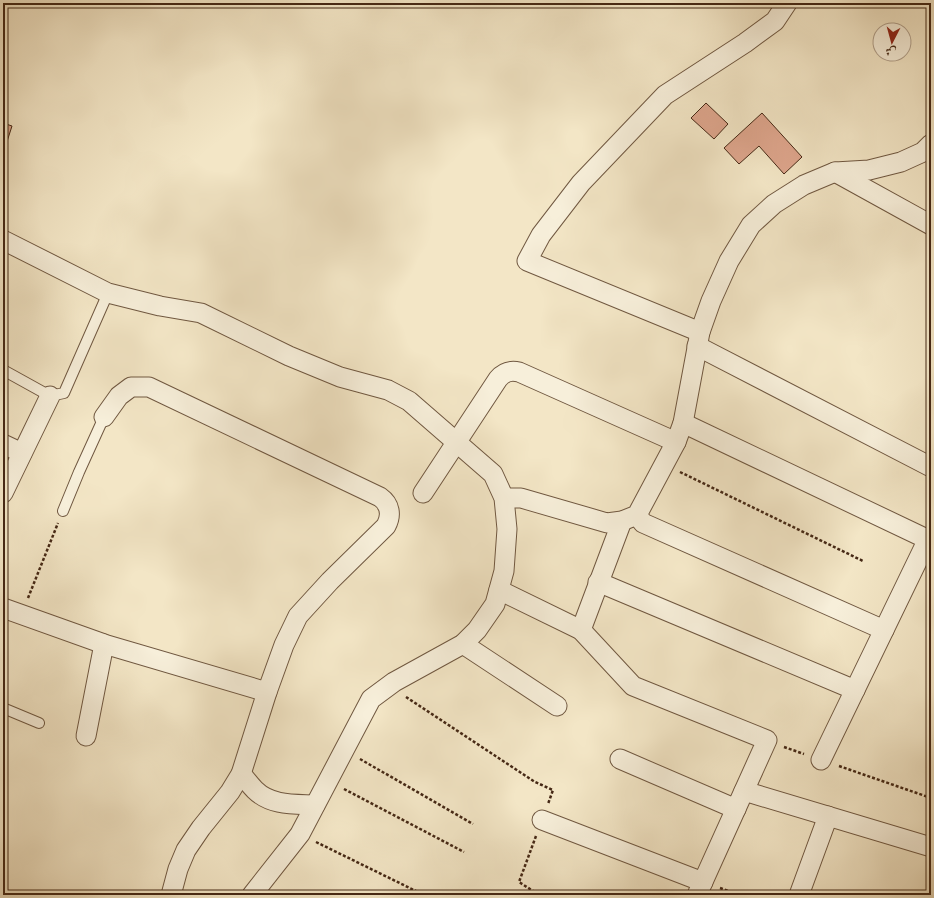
<svg xmlns="http://www.w3.org/2000/svg" width="934" height="898" viewBox="0 0 934 898" font-family="Vollkorn,Amiri,serif">
  <style>
    .building { fill: #dda58c; stroke: #452815 }
    .lines { fill: none; stroke-linecap: round; stroke-linejoin: round }
    .lane-casing { stroke: #705841; stroke-width: 12 }
    .street-casing { stroke: #705841; stroke-width: 21 }
    .path { stroke: #452815; stroke-width: 2.5; stroke-dasharray: 3 2; stroke-linecap: butt }
    .lane { stroke: #f7efda; stroke-width: 10 }
    .street { stroke: #f7efda; stroke-width: 19 }
  </style>
  <rect width="100%" height="100%" fill="#f3e6c6"/>
  <filter id="stains"><feTurbulence type="fractalNoise" baseFrequency=".005" numOctaves="4"/><feColorMatrix values="0 0 0 0 .2 0 0 0 0 .09 0 0 0 0 .02 0 0 0 .5 -.17"/></filter>
  <radialGradient id="worn" r=".72"><stop offset=".6" stop-color="#630" stop-opacity="0"/><stop offset="1" stop-color="#630" stop-opacity=".3"/></radialGradient>
  <g class="building">
    <polygon points="706,103 728,124 714,139 691,118"/>
    <polygon points="762,113 802,157 784,174 759,146 739,164 724,148"/>
    <polygon points="3,123 12,126 3,154"/>
  </g>
  <g class="lines">
    <defs>
      <g id="lane">
        <polyline points="3,370 50,396 64,393 108,293"/>
        <polyline points="63,511 79,472 104,417"/>
        <polyline points="3,708 39,723"/>
      </g>
      <g id="street">
        <polyline points="835,172 931,225"/>
        <polyline points="3,240 108,293 160,306 201,313 289,356 340,377 388,390 409,401 493,474 504,498 507,529 504,571 495,604 477,630 463,644 394,682 371,699 300,834 252,895"/>
        <polyline points="700,332 527,261 541,235 581,183 665,95 745,43 775,21 787,3"/>
        <polyline points="697,346 931,467"/>
        <path d="M104,417L119,396L131,387H149L380,497C390,504 392,515 386,526L330,581L298,616L284,645L267,692L241,774L230,792L201,828L186,850L178,869L171,895"/>
        <polyline points="683,423 931,541"/>
        <polyline points="3,444 22,453"/>
        <polyline points="3,493 50,396"/>
        <path d="M423,493L498,379C504,372 510,370 519,372L676,442"/>
        <polyline points="504,498 521,498 607,523 622,521 637,515 676,442 683,423 700,332 711,301 729,261 751,225 774,204 804,185 835,172 869,170 901,162 923,152 931,144"/>
        <polyline points="637,515 643,523 884,630"/>
        <polyline points="598,582 855,690"/>
        <polyline points="499,590 581,630 633,686 767,740 697,895"/>
        <polyline points="3,608 104,644 267,692"/>
        <polyline points="581,630 622,521"/>
        <polyline points="463,644 557,706"/>
        <polyline points="86,736 104,644"/>
        <polyline points="620,759 736,809"/>
        <polyline points="821,760 928,539"/>
        <path d="M241,774C246,779 250,785 255,790C271,806 295,804 315,805"/>
        <polyline points="744,791 931,847"/>
        <polyline points="542,820 703,882"/>
        <polyline points="799,895 828,816"/>
      </g>
    </defs>
    <use href="#lane" class="lane-casing"/>
    <use href="#street" class="street-casing"/>
    <g class="path">
      <polyline points="680,472 863,561"/>
      <polyline points="28,598 58,523"/>
      <polyline points="406,697 535,782 553,790 548,804"/>
      <polyline points="784,747 804,754"/>
      <polyline points="360,759 473,824"/>
      <polyline points="839,766 931,798"/>
      <polyline points="344,789 464,852"/>
      <polyline points="536,836 519,882 533,891 544,892 549,895"/>
      <polyline points="316,842 424,895"/>
      <polyline points="720,888 740,895"/>
    </g>
    <use href="#lane" class="lane"/>
    <use href="#street" class="street"/>
  </g>
  <rect width="934" height="898" fill="none" stroke="#f3e6c6" stroke-width="16"/>
  <rect x="4" y="4" width="926" height="890" fill="none" stroke="#452815" stroke-width="2"/>
  <rect x="8" y="8" width="918" height="882" fill="none" stroke="#452815"/>
  <g transform="translate(892 42) rotate(186)"><circle r="19" fill="#f7efda" stroke="#b09f8b"/>
  <path d="M0-3L7 15L0 10L-7 15Z" fill="#8f2418"/>
  <text y="-6" font-size="11" font-weight="bold" text-anchor="middle" fill="#452815">ش</text>
  </g>
  <rect width="100%" height="100%" filter="url(#stains)"/>
  <rect width="100%" height="100%" fill="url(#worn)"/>
</svg>
